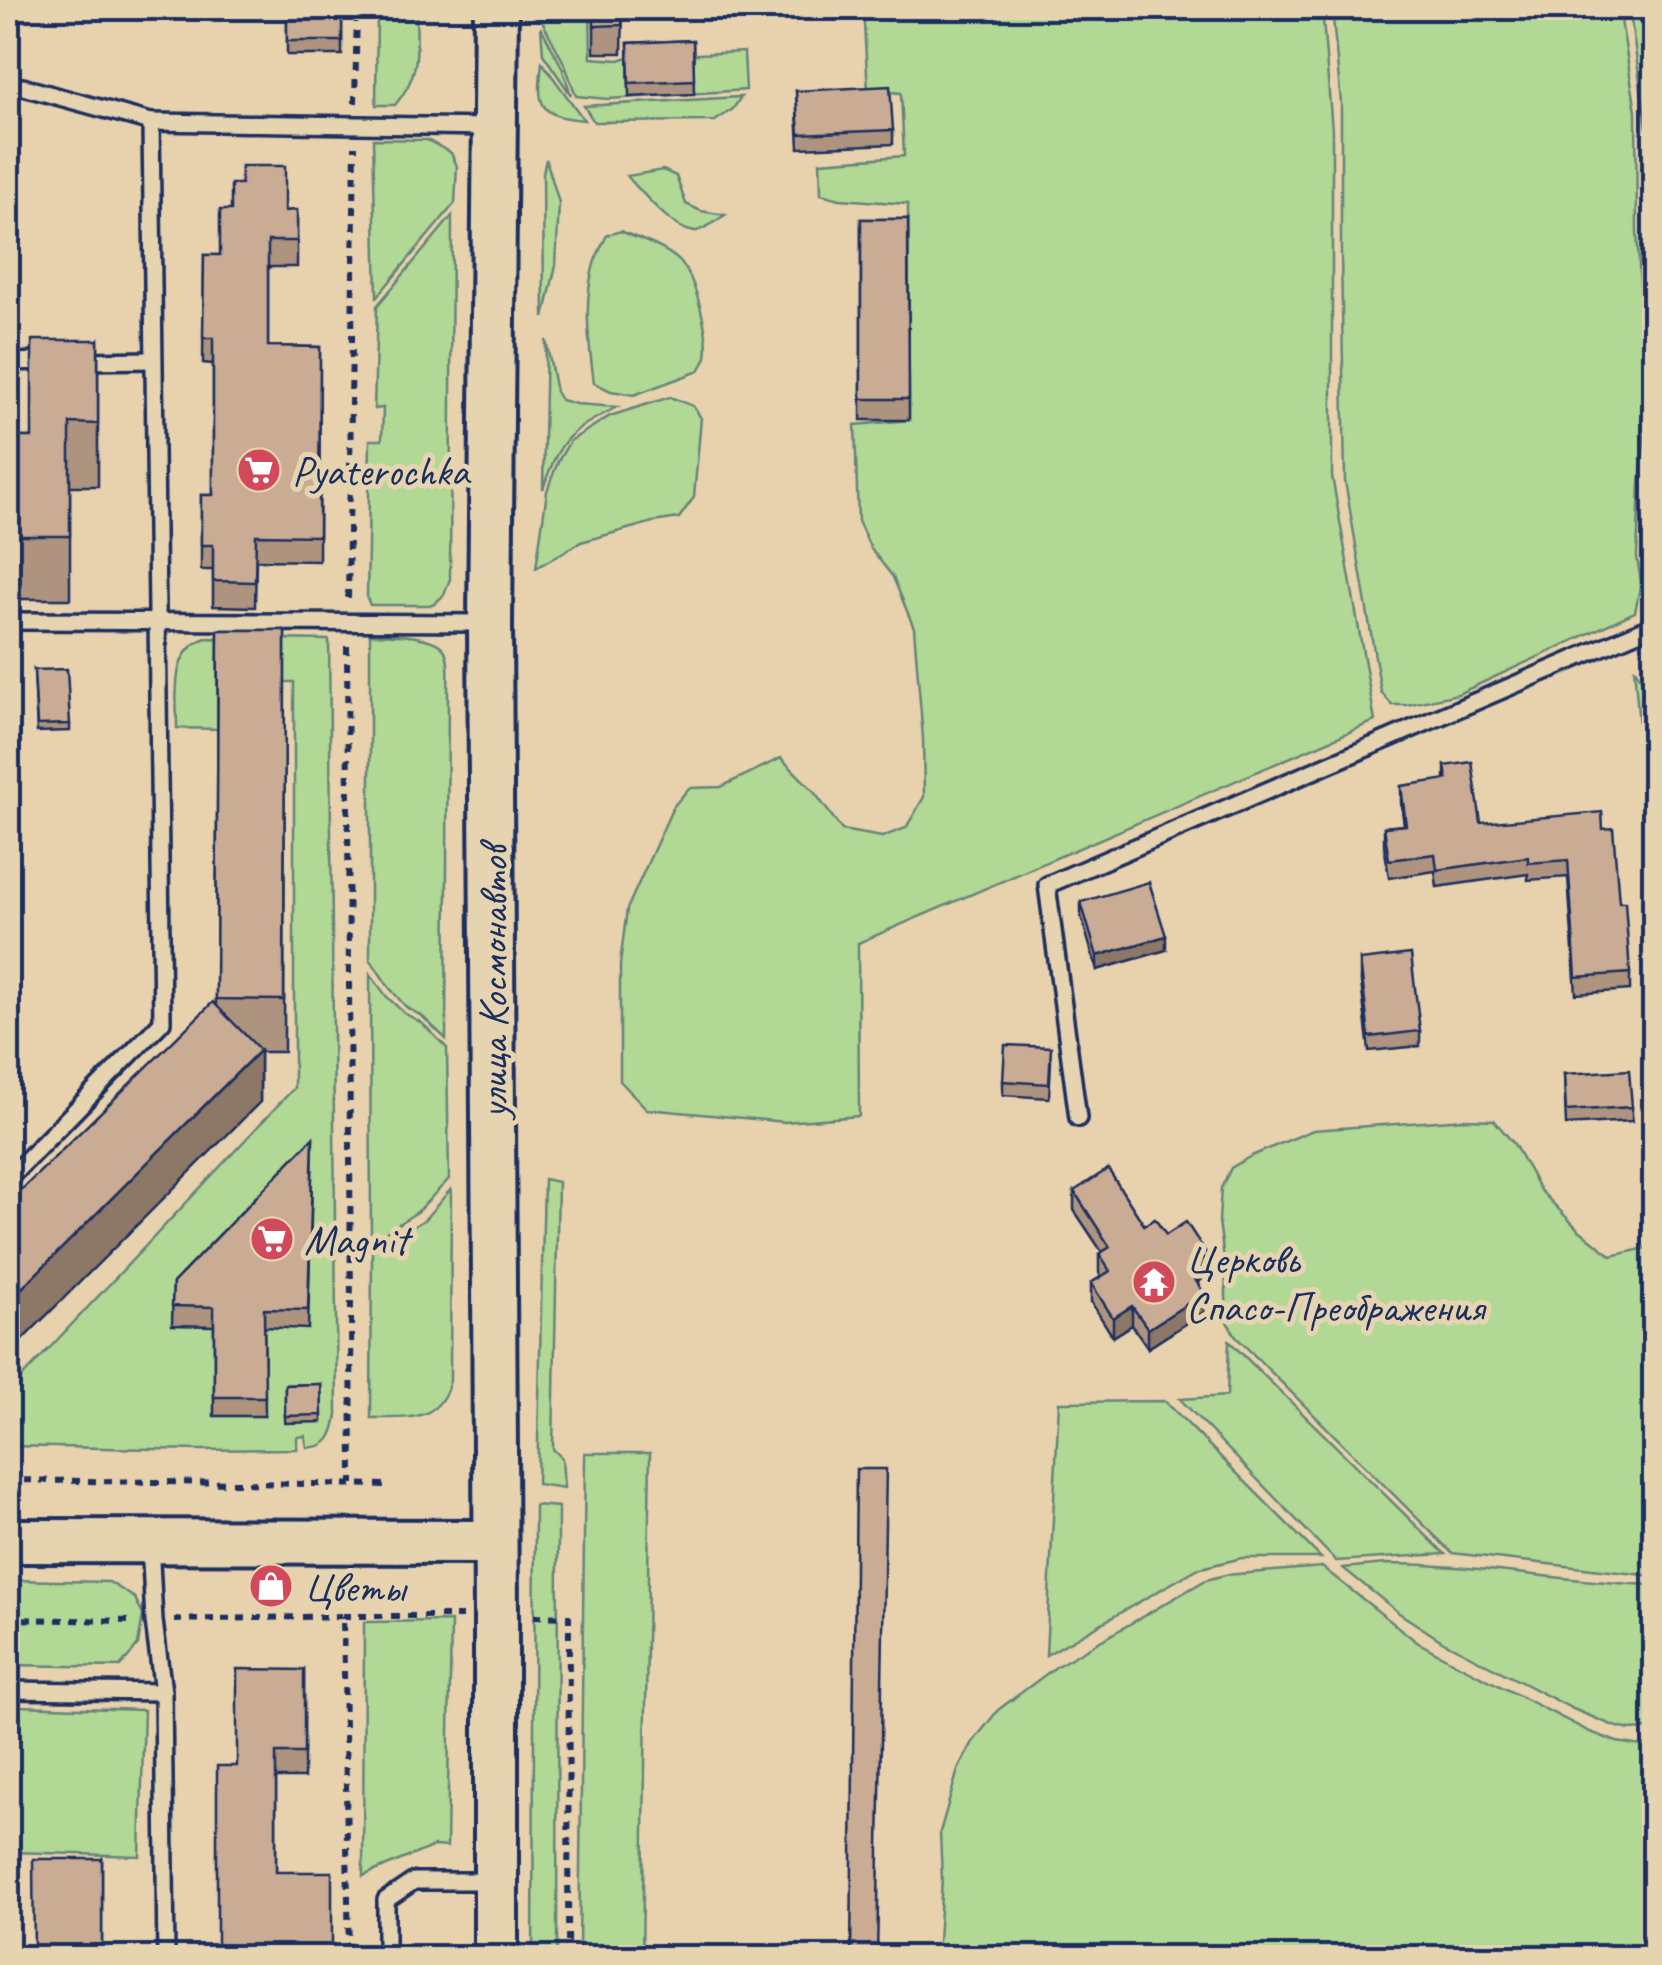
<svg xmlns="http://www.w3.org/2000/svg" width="1662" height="1965" viewBox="0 0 1662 1965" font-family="Caveat,sans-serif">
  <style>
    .green { fill: #b1d894; stroke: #668479; stroke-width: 2.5 }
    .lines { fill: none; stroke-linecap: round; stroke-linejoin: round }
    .service-casing { stroke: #1b2f5e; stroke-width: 22 }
    .secondary-casing { stroke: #1b2f5e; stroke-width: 50 }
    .path { stroke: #1b2f5e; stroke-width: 6; stroke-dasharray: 8 8; stroke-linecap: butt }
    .service { stroke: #e6d4b1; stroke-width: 15 }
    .secondary { stroke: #e6d4b1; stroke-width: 42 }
    .wall { fill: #ae947f; stroke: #1b2f5e; stroke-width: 2.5 }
    .shaded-wall { fill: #8d7868; stroke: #1b2f5e; stroke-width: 2.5 }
    .building { fill: #caac94; stroke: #1b2f5e; stroke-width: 2.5 }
    .labels { text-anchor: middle; stroke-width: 10; stroke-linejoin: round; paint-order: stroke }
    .poi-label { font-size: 42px; fill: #1b2f5e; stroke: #e6d4b1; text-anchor: start }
    .street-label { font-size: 42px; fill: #1b2f5e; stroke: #e6d4b1 }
  </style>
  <rect width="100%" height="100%" fill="#e8d2ae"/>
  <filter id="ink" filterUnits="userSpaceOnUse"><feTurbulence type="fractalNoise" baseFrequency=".01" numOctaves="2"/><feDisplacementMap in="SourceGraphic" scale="20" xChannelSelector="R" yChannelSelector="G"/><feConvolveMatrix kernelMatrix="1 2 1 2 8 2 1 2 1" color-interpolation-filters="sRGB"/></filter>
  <g filter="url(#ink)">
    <g class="green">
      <path d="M377,8H416C416,47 423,72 395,105H376Z"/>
      <polygon points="542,8 590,8 591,58 619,60 628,57 744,52 746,90 608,99 576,96 565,65 542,21"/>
      <polygon points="863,8 1322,8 1332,130 1332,476 1375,721 858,943 859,1116 785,1122 647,1109 620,1081 620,964 627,909 673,807 689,788 721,787 781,758 812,789 842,830 882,837 906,828 924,797 923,739 914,628 893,577 871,549 858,521 855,425 909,420 908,204 840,199 821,194 820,162 904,156 901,93 868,90"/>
      <polygon points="1332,8 1619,8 1636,111 1637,231 1643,333 1650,377 1640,484 1637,557 1641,582 1635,612 1458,694 1407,705 1392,705 1381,692 1345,481 1341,253 1341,103"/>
      <polygon points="1629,8 1654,8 1654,302 1650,149"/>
      <polygon points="541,27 562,67 571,95 543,54"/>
      <path d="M542,62L584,120C538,116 537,106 542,62Z"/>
      <polygon points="741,97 733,109 715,121 594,122 584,106"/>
      <polygon points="373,139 427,140 451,153 457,166 455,203 377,297"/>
      <polygon points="546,159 559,203 556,265 544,318 543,173"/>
      <path d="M663,170L676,176L686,204L701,211L725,215C717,220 705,230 696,231C677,235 640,190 627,176Z"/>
      <polygon points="452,216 450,579 444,595 433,605 370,605 367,598 370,440 382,440 383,408 374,409 377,306"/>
      <path d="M621,231C640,240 669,248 683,265C696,282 710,336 706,357C705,362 701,366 699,371L634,395L611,391L594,383C589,344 583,302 594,264C597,254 603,244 607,235Z"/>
      <path d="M546,340L556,392L561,400L576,404L617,407C568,433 561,436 543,489Z"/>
      <polygon points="670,397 693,406 701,418 694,497 679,518 653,522 581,542 536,568 547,491 558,461 570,441 610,416"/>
      <polygon points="1654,459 1654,585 1647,530"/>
      <path d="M370,634C388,635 439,633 446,653C450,664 448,682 448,694L446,1039L423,1017L406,1007L388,986L370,959Z"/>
      <path d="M206,638L329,640L337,1415C334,1434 329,1449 307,1447L305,1436L297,1437V1449L200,1450L8,1446V1389L12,1388L294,1088V682H219L218,729L177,728C177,695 169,651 206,638Z"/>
      <polygon points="1634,667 1654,702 1654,898"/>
      <polygon points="370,974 387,997 404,1013 422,1023 447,1048 449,1179 417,1212 371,1242"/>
      <polygon points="1465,1119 1494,1120 1514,1144 1540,1190 1578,1229 1612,1256 1654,1246 1654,1576 1452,1553 1237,1338 1227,1322 1225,1267 1219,1221 1221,1188 1231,1168 1251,1156 1313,1130"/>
      <polygon points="544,1179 558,1182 553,1449 562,1458 564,1488 537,1484"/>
      <path d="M451,1189L450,1381C438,1424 408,1417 371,1418L372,1251L424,1220Z"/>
      <polygon points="1229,1341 1445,1554 1336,1561 1180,1399 1227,1396"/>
      <polygon points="1165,1401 1321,1558 1242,1558 1197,1569 1046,1655 1059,1402"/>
      <polygon points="585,1453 650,1453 642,1957 585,1957 579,1950"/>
      <polygon points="535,1505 558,1507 557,1957 533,1957"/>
      <path d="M1386,1564C1476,1564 1564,1582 1654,1585V1724L1647,1729L1630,1730L1614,1726L1573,1709L1442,1641L1399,1613L1343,1568Z"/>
      <polygon points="1322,1567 1417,1642 1459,1665 1590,1732 1617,1742 1642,1746 1654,1743 1654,1957 937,1957 942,1879 940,1832 958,1770 973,1742 998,1710 1057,1666 1206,1580 1225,1575"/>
      <polygon points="8,1580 109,1582 135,1598 143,1615 138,1645 120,1667 8,1665"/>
      <polygon points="451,1621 447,1847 434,1846 363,1876 364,1622"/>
      <polygon points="17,1706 144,1710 140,1856 13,1852"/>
    </g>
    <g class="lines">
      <defs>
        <g id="service">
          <polyline points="8,87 23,87 151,122"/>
          <polyline points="81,361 153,360"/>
          <polyline points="8,362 48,361"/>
          <polyline points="8,621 488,623"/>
          <polyline points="1078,1118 1047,885 1654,625"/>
          <polyline points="8,1179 162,1022 151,122 491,127"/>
          <polyline points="150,1542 154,1621 163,1692 166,1958"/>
          <polyline points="8,1690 163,1692"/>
          <polyline points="386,1958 386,1900 414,1881 492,1881"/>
        </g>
        <g id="secondary">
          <polyline points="496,8 490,623 496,1615 496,1958"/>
          <polyline points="8,1541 495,1542"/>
        </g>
      </defs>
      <use href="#service" class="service-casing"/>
      <use href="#secondary" class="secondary-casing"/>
      <g class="path">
        <polyline points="355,103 357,8"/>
        <polyline points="348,598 355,146"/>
        <polyline points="347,646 352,1484"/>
        <polyline points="8,1480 389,1485"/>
        <polyline points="343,1616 462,1616"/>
        <polyline points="534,1616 569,1617 568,1958"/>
        <polyline points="8,1619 131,1621"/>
        <polyline points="174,1620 343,1616 349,1958"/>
      </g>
      <use href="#service" class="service"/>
      <use href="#secondary" class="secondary"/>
    </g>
    <g class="wall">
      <rect x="287" y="8" width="55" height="47"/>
      <polygon points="594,8 623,8 622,53 594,53"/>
      <polygon points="693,40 694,94 629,97 628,43"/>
      <polygon points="796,91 893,130 893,144 799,148"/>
      <polygon points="241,184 285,211 297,210 297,267 268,267 268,346 320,347 319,561 256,560 255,607 213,606 213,570 201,570 201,495 213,495 213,364 203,363 204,255 220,255 231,210"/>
      <polygon points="861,219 908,219 909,420 861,420"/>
      <polygon points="98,340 98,486 70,486 70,599 11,599 11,437 32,437"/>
      <polygon points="218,630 285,630 284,1052 260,1052 260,1102 216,1005"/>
      <polygon points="34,670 70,724 70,731 37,732"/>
      <polygon points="1445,766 1481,823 1603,829 1619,902 1630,973 1630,990 1576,994 1568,877 1528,880 1528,874 1437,887 1435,871 1389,878 1384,844 1384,827 1404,825 1401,803 1401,786 1445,780"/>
      <polygon points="1081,902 1166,950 1097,970 1081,916"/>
      <polygon points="1360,960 1420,1031 1420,1046 1369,1051 1360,974"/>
      <polygon points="1051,1062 1049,1098 1003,1095 1003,1081"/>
      <polygon points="1564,1074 1632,1107 1632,1121 1566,1125"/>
      <polygon points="313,1138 308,1329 264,1327 265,1416 214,1416 214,1326 172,1325 173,1283"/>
      <polygon points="1074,1191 1166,1235 1208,1275 1197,1283 1204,1312 1148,1348 1132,1325 1113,1337 1091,1302 1091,1283 1101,1277 1099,1273 1099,1254 1102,1252 1074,1210"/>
      <polygon points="321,1384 322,1422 285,1423 285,1385"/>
      <polygon points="304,1670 304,1778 276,1778 276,1872 217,1958 237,1766"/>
      <polygon points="102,1859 102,1958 13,1958 34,1956"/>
    </g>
    <g class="shaded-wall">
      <polygon points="1166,936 1166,950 1097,970 1097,956"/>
      <polygon points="260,1050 260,1102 8,1354 8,1302"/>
      <polygon points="1208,1256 1208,1275 1188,1288 1188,1269"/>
      <polygon points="1204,1293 1204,1312 1148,1348 1148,1329"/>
      <polygon points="1132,1306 1132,1325 1113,1337 1113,1318"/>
    </g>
    <g class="building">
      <rect x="287" y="8" width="55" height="33"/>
      <polygon points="594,8 623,8 622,25 594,26"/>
      <polygon points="693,40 694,80 629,83 628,43"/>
      <polygon points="890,86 893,130 799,134 796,91"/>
      <polygon points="241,166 285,166 285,211 297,210 297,241 268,241 268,346 320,347 319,536 256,535 255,582 213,581 213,545 201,545 201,495 213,495 213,338 203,338 204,255 220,255 220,210 231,210 231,184 241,184"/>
      <polygon points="861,219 908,219 909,399 861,399"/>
      <polygon points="32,340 98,340 98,424 70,423 70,536 11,536 11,437 32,437"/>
      <polygon points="218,630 285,630 284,1000 216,999"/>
      <polygon points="67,669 70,724 37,725 34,670"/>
      <polygon points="1472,762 1481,823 1602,812 1603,829 1613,828 1619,902 1625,902 1630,973 1576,977 1568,860 1528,863 1528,857 1437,870 1435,854 1389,860 1384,827 1406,825 1401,786 1447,779 1445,766"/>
      <polygon points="1149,882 1166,936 1097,956 1081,902"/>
      <polygon points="1411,954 1420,1031 1369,1037 1360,960"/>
      <polygon points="213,1002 260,1050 8,1302 8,1203"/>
      <polygon points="1005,1045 1051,1047 1049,1084 1003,1081"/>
      <polygon points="1629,1070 1632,1107 1566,1111 1564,1074"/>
      <polygon points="313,1138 308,1310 264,1309 265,1397 214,1397 214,1307 172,1306 173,1283"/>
      <polygon points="1108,1169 1144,1225 1155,1219 1166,1235 1186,1222 1208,1256 1188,1269 1204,1293 1148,1329 1132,1306 1113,1318 1091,1283 1110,1271 1099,1254 1110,1247 1074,1191"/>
      <polygon points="321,1384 322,1415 285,1416 285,1385"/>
      <polygon points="856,1469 886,1469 877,1958 851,1958"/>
      <polygon points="237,1669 304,1670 304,1753 276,1753 276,1872 332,1872 332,1958 217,1958 217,1766 237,1766"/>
      <polygon points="33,1859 102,1859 102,1945 74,1946 74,1958 13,1958 13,1956 34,1956"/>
    </g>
  </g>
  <defs>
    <symbol id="supermarket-disc" viewBox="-11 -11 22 22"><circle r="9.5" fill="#d1495b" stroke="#e6d4b1"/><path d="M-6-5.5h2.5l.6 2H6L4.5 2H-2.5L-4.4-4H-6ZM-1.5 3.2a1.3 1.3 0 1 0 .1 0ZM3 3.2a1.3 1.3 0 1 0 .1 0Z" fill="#fff"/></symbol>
    <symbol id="temple-disc" viewBox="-11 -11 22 22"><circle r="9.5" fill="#d1495b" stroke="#e6d4b1"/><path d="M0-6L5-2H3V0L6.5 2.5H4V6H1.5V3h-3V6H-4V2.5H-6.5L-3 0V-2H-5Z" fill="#fff"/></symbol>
    <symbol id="shop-disc" viewBox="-11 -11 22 22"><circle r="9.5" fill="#d1495b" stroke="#e6d4b1"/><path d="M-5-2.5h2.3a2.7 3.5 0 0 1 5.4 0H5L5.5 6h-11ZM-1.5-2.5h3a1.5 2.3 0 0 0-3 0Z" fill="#fff"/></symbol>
  </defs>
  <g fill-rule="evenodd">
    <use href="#supermarket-disc" x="234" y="445" width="50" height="50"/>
    <use href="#supermarket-disc" x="247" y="1214" width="50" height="50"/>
    <use href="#temple-disc" x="1129" y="1257" width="50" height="50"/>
    <use href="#shop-disc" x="246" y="1561" width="50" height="50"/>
  </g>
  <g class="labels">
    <g class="poi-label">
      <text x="292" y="485">Pyaterochka</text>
      <text x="304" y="1254">Magnit</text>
      <text x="1186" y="1273">Церковь<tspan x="1186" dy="48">Спасо-Преображения</tspan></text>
      <text x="304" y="1601">Цветы</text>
    </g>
    <g class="street-label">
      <text transform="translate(492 982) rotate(-90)" y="15">улица Космонавтов</text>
    </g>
  </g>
  <rect width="1662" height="1965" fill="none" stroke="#e6d4b1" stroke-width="40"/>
  <rect x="20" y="20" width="1622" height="1925" fill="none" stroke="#1b2f5e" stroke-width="4" filter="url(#ink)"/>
</svg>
